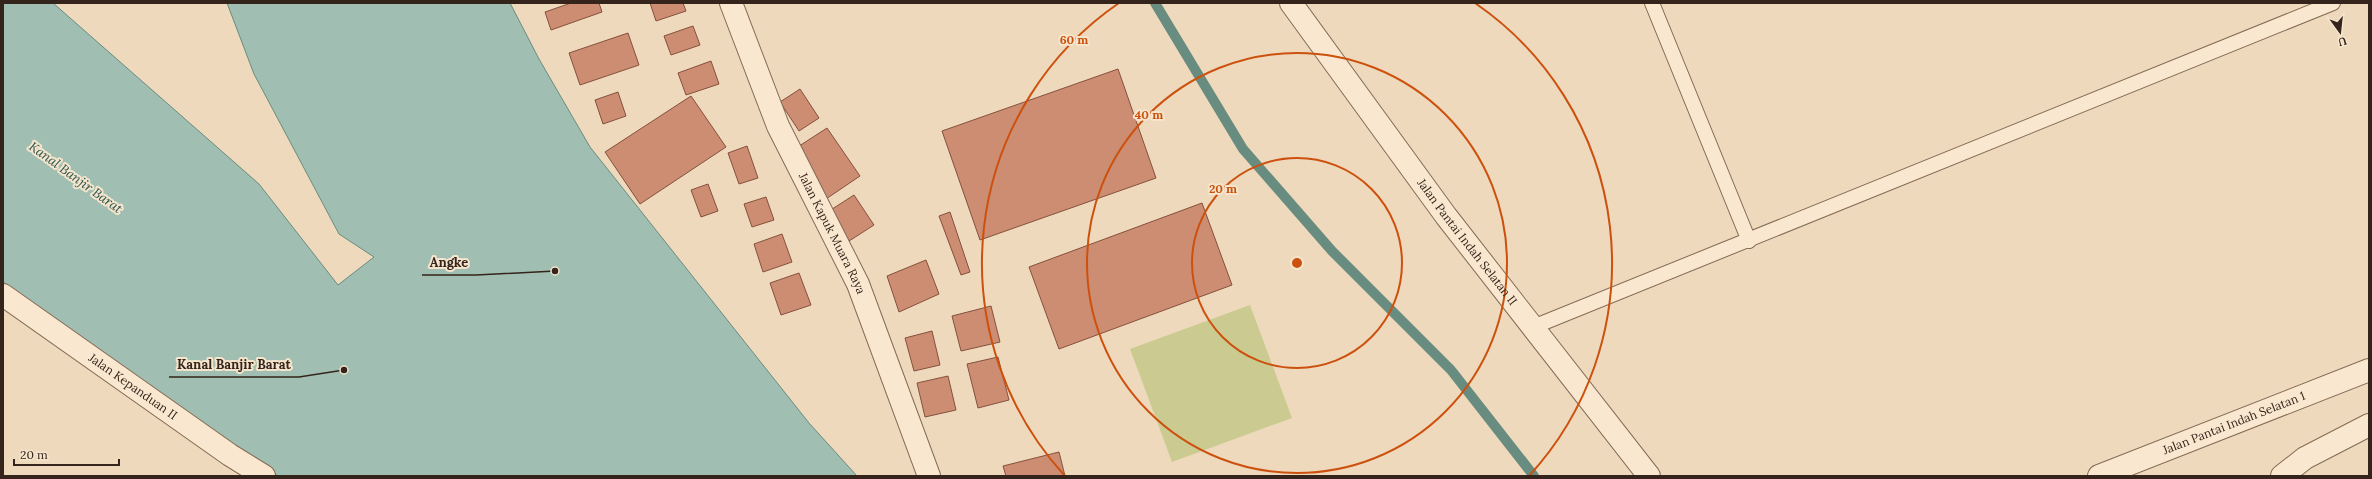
<svg xmlns="http://www.w3.org/2000/svg" width="2372" height="479" viewBox="0 0 2372 479" font-family="Lora,serif">
  <style>
    .green { fill: #cbcb91 }
    .water { fill: #a0bfb2; stroke: #688c7f }
    .lines { fill: none; stroke-linecap: round; stroke-linejoin: round }
    .stream { stroke: #688c7f; stroke-width: 10 }
    .building { fill: #cd8d72; stroke: #85503c }
    .service-casing { stroke: #856a56; stroke-width: 16 }
    .minor-casing { stroke: #856a56; stroke-width: 24 }
    .tertiary-casing { stroke: #856a56; stroke-width: 24 }
    .service { stroke: #f9e8cf; stroke-width: 14 }
    .minor { stroke: #f9e8cf; stroke-width: 22 }
    .tertiary { stroke: #f9e8cf; stroke-width: 22 }
    .ring { fill: none; stroke: #cd510e; stroke-width: 2 }
    .labels { text-anchor: middle; stroke-width: 4; stroke-linejoin: round; paint-order: stroke }
    .street-label { font-size: 12px; fill: #34241b; stroke: #f5e5cc }
    .water-label { font-size: 13px; font-style: italic; fill: #2a544d; stroke: #f5e5cc }
    .centre { fill: #cd510e; stroke: #f5e5cc; stroke-width: 2 }
    .ring-label { font-size: 12px; text-anchor: middle; font-weight: bold; fill: #cd510e; stroke: #f5e5cc; stroke-width: 4; stroke-linejoin: round; paint-order: stroke }
    .leader { fill: none; stroke: #34241b; stroke-width: 1.5 }
    .callout-dot { fill: #34241b; stroke: #f5e5cc; stroke-width: 1.5 }
    .callout-label { font-size: 13px; text-anchor: middle; font-weight: bold; fill: #34241b; stroke: #f5e5cc; stroke-width: 4; stroke-linejoin: round; paint-order: stroke }
  </style>
  <rect width="100%" height="100%" fill="#eed9bc"/>
  <polygon class="green" points="1250,305 1292,418 1172,462 1130,349"/>
  <polygon class="water" points="3,3 53,3 259,184 338,285 374,257 339,234 254,74 227,3 510,3 539,59 590,147 809,423 857,476 278,476 3,282"/>
  <g class="lines">
    <polyline class="stream" points="1155,3 1243,149 1332,251 1451,370 1534,476"/>
  </g>
  <g class="building">
    <polygon points="571,3 599,3 602,12 551,30 545,12"/>
    <polygon points="650,3 683,3 686,11 656,21"/>
    <polygon points="693,26 700,45 671,55 664,36"/>
    <polygon points="628,33 639,65 580,85 569,53"/>
    <polygon points="711,61 719,84 686,95 678,73"/>
    <polygon points="1118,69 1156,178 980,240 942,131"/>
    <polygon points="800,89 819,118 799,131 780,102"/>
    <polygon points="618,92 626,116 603,124 595,100"/>
    <polygon points="691,96 726,147 640,204 605,152"/>
    <polygon points="827,128 860,176 826,199 793,150"/>
    <polygon points="747,146 758,178 739,184 728,153"/>
    <polygon points="708,184 718,211 701,217 691,190"/>
    <polygon points="854,195 874,225 846,243 826,213"/>
    <polygon points="766,197 774,220 752,227 744,204"/>
    <polygon points="1202,203 1232,285 1059,349 1029,267"/>
    <polygon points="950,212 970,272 961,275 939,216"/>
    <polygon points="782,234 792,262 763,272 754,244"/>
    <polygon points="926,260 939,294 899,312 887,276"/>
    <polygon points="799,273 811,305 781,315 770,283"/>
    <polygon points="991,306 1000,342 961,351 952,316"/>
    <polygon points="932,331 940,365 914,371 905,338"/>
    <polygon points="998,357 1009,400 978,408 967,364"/>
    <polygon points="948,376 956,410 925,417 917,383"/>
    <polygon points="1059,452 1065,476 1006,476 1003,466"/>
  </g>
  <g class="lines">
    <defs>
      <g id="service">
        <polyline points="1652,3 1749,241"/>
        <polyline points="1533,327 2333,3"/>
      </g>
      <g id="minor">
        <path id="s1" d="M731,3L778,126L858,284L929,476"/>
        <path id="s2" d="M1291,3L1446,216L1649,476"/>
        <path id="s3" d="M3,295L230,455L264,476"/>
        <polyline points="2282,476 2305,458 2369,425"/>
      </g>
      <g id="tertiary">
        <path id="s4" d="M2099,476L2369,370"/>
      </g>
    </defs>
    <use href="#service" class="service-casing"/>
    <use href="#minor" class="minor-casing"/>
    <use href="#tertiary" class="tertiary-casing"/>
    <use href="#service" class="service"/>
    <use href="#minor" class="minor"/>
    <use href="#tertiary" class="tertiary"/>
  </g>
  <g class="ring">
    <circle cx="1297" cy="263" r="105"/>
    <circle cx="1297" cy="263" r="210"/>
    <path d="M1065 476A315 315 0 0 1 1119 3M1475 3A315 315 0 0 1 1529 476"/>
  </g>
  <g class="labels">
    <g class="street-label">
      <text dy="4" stroke="none"><textPath href="#s1" startOffset="252">Jalan Kapuk Muara Raya</textPath></text>
      <text dy="4" stroke="none"><textPath href="#s2" startOffset="297">Jalan Pantai Indah Selatan II</textPath></text>
      <text dy="4" stroke="none"><textPath href="#s3" startOffset="159">Jalan Kepanduan II</textPath></text>
      <text dy="4" stroke="none"><textPath href="#s4" startOffset="145">Jalan Pantai Indah Selatan 1</textPath></text>
    </g>
    <g class="water-label">
      <text transform="translate(76 177) rotate(36)" y="5">Kanal Banjir Barat</text>
    </g>
  </g>
  <circle cx="1297" cy="263" r="6" class="centre"/>
  <g class="ring-label">
    <text x="1074" y="44">60 m</text>
    <text x="1149" y="119">40 m</text>
    <text x="1223" y="193">20 m</text>
  </g>
  <path class="leader" d="M555 271L476 275H422M344 370L299 377H169"/>
  <g class="callout-dot">
    <circle cx="555" cy="271" r="4"/>
    <circle cx="344" cy="370" r="4"/>
  </g>
  <g class="callout-label">
    <text x="449" y="267">Angke</text>
    <text x="234" y="369">Kanal Banjir Barat</text>
  </g>
  <rect width="2372" height="479" fill="none" stroke="#34241b" stroke-width="8"/>
  <g transform="translate(2340 32) rotate(165)" stroke="#f5e5cc" stroke-width="3" paint-order="stroke">
  <path d="M0-3L7 15L0 10L-7 15Z" fill="#34241b"/>
  <text y="-6" font-size="11" font-weight="bold" text-anchor="middle" fill="#34241b">U</text>
  </g>
  <path d="M14 459v6h105v-6" fill="none" stroke="#34241b" stroke-width="2"/>
  <text x="20" y="459" font-size="12" fill="#34241b" stroke="#f5e5cc" stroke-width="3" paint-order="stroke">20 m</text>
</svg>
